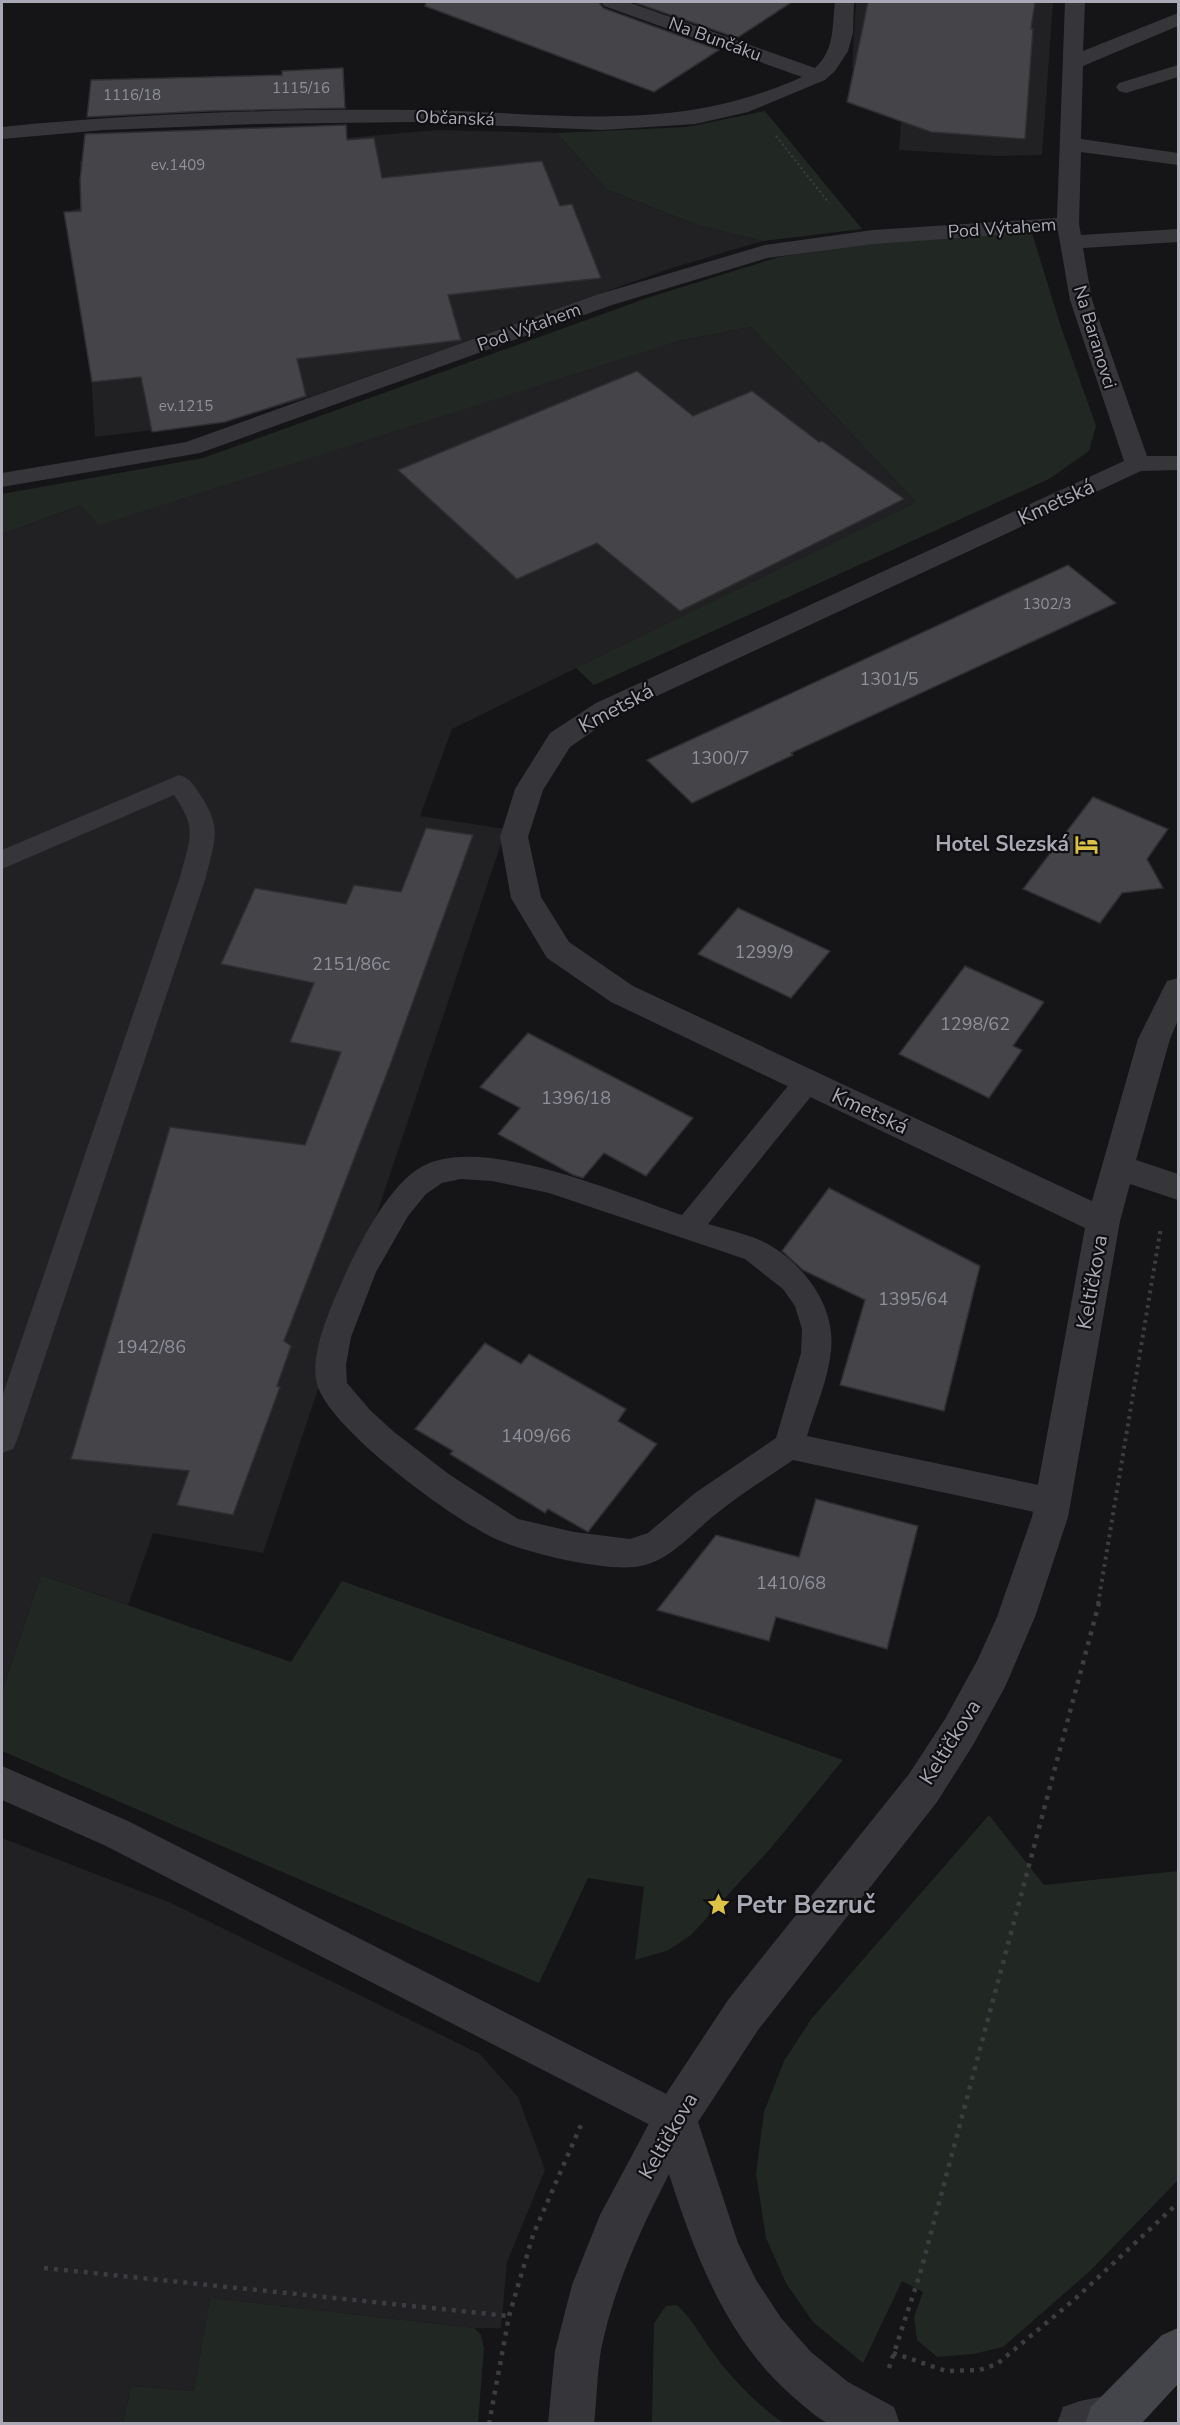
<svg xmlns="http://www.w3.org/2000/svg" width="1180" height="2425" viewBox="0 0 1180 2425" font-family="'Nunito Sans',sans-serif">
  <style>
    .built { fill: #212023 }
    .green { fill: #212823 }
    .building { fill: #444449; stroke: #2f2f32; stroke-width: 1.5 }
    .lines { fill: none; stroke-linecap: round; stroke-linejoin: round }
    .path-far2 { stroke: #3c3d41; stroke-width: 2; stroke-dasharray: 2 3; stroke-linecap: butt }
    .path-far1 { stroke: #3c3d41; stroke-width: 4; stroke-dasharray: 3 4.5; stroke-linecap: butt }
    .path { stroke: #3c3d41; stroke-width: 4.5; stroke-dasharray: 4 6; stroke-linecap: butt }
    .lane { fill: #36363a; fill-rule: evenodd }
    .street { fill: #36363a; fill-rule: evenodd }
    .secondary { fill: #44454a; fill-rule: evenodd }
    .labels { text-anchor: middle; stroke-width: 4.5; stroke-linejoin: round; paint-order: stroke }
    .far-number-label { font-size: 15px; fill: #8f909a }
    .far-street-label { font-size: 18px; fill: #a8a9b5; stroke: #100f11 }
    .number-label { font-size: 18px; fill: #8f909a }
    .street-label { font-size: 21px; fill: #a8a9b5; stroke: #100f11 }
    .poi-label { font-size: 21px; font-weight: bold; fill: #a8a9b5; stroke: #100f11; text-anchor: end }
    .near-poi-label { font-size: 26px; font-weight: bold; fill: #a8a9b5; stroke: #100f11; text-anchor: start }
  </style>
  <rect width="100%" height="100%" fill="#151416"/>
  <g class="built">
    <polygon points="856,2 1053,2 1042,155 998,156 899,150 904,85 888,72 852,68"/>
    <polygon points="437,130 557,133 606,189 697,225 763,241 675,267 307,398 227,421 95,437 88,328 63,213 83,207 80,161"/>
    <polygon points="751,327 916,502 452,729 420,816 506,829 263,1553 153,1533 128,1605 41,1575 2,1692 2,534 81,505 678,341"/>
    <polygon points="2,1838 171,1903 480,2054 518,2097 545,2170 507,2262 501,2328 474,2328 210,2298 194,2391 131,2386 123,2423 2,2423"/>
  </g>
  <g class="green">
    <polygon points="765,111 862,229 763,241 697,225 606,189 557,133 687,127"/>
    <polygon points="1032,233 1060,324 1096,426 1089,451 1049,479 594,685 576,668 916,502 751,327 678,341 99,525 81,505 2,534 2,494 203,458 650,297 779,257 877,242"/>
    <polygon points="41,1575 291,1662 342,1581 843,1760 770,1849 691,1935 669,1950 635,1960 644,1887 588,1878 539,1983 2,1751 2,1692"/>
    <polygon points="989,1815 1044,1885 1178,1871 1178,2180 1090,2271 1003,2347 973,2354 937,2357 917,2340 914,2317 923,2292 902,2281 863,2363 813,2322 786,2283 766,2238 756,2174 764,2112 784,2061 812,2018"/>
    <polygon points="210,2298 474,2328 481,2335 484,2348 478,2423 123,2423 131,2386 194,2391"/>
    <path d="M677,2305C693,2320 703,2340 716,2357C734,2381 759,2406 783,2423H652L654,2323L666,2306Z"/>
  </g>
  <g class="building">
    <polygon points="426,2 599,2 603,8 719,50 654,92 425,6"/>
    <polygon points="633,2 792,2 737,38"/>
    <polygon points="868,2 1035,2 1031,29 1033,29 1025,139 931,132 847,102"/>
    <polygon points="343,68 345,108 208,111 87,117 91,80 282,75 282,71"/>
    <polygon points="346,125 347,140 374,138 382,178 542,161 560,206 572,204 601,278 448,295 461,340 297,359 306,396 225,422 152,432 141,377 92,382 64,212 81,211 80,180 85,134"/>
    <polygon points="637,371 693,416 752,391 819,442 822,441 904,499 680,611 597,543 517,579 398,470"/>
    <polygon points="1068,565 1116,603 791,753 793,755 692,803 647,760"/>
    <polygon points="1093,797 1168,829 1147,859 1163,888 1122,893 1100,923 1023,889"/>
    <polygon points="426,828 473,835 392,1060 284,1341 291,1346 277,1386 280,1387 233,1515 177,1505 189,1471 71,1459 170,1127 305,1145 341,1052 290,1042 314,983 221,964 255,888 346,904 354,885 401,892"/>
    <polygon points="738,908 830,951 791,998 698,954"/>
    <polygon points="965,966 1044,1002 1013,1046 1022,1050 989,1098 899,1054"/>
    <polygon points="528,1033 693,1118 646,1176 604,1153 583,1178 573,1175 498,1134 520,1108 480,1087"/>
    <polygon points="829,1188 980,1266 944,1411 840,1385 865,1300 803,1270 782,1251"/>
    <polygon points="485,1343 521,1364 529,1354 626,1409 618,1421 657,1444 588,1532 548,1509 545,1513 450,1454 453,1451 415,1429"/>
    <polygon points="816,1499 918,1526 887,1649 776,1617 769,1641 657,1610 716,1535 799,1557"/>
  </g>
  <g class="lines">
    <polyline class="path-far2" points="776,136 829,203"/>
    <polyline class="path-far1" points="1098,1604 1161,1227"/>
    <g class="path">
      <polyline points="44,2268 509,2316"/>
      <polyline points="893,2353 946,2371 980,2370 997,2364 1075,2299 1178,2203"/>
      <polyline points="889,2368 920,2274 1099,1603"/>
      <polyline points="489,2424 509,2316 533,2235 581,2125"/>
    </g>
    <g class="lane">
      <path d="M179,775C190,778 193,784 199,793C223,829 215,838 206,877L17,1440L13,1449L2,1453V1397L180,877C190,838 198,830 174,795L2,869V850Z"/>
      <path d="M807,1071L817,1075L821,1082L817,1089L708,1224C727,1230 749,1234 766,1243C804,1264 836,1306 831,1351C828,1380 815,1409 807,1436L1053,1488L1064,1492L1069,1502L1064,1512L1053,1516L793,1460C767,1478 740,1494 716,1514C692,1533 672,1559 641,1566C610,1573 525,1553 496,1539C452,1519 334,1432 318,1387C307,1357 332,1305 344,1277C360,1243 388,1185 423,1166C483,1134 620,1194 682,1215L797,1075ZM461,1179L492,1181L549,1193L745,1259L783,1289L795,1306L802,1329L801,1353L776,1438L695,1493L648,1533L630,1539L574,1532L518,1519L450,1475L394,1432L370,1410L347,1383L346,1365L351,1337L376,1272L408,1216L426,1194L442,1183Z"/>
      <polygon points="2,1766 128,1821 688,2105 694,2118 688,2131 675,2137 662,2131 104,1845 2,1800"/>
    </g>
    <g class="street">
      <path d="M601,2H628L815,68C835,50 832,27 835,2H854L853,33L848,51L835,71L825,80L748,112L695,124L602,130L412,122L258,124L104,130L2,139V127C139,113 276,109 414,110C552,111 670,137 802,77L604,6Z"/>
      <path d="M1065,2H1085L1083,51L1178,13V26L1083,66L1081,139L1178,153V165L1081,152L1079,224L1081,235L1178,229V242L1083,248L1092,300L1147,456H1178V470L1141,471L616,715L570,747L543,790L528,837L541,897L569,942L633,986L1092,1201L1138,1039L1167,981L1178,978V1020L1170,1039L1136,1160L1178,1174V1200L1130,1184L1120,1221L1068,1517L1035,1617L1005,1687L973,1745L937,1802L758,2030L698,2122L738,2243L756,2280L781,2318L811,2352L848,2382L894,2407L900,2424C879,2424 853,2425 832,2424C819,2421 807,2408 798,2401C728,2343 696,2258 669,2174C640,2231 614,2286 601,2350C597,2374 597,2399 594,2424H548L555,2351L572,2285L600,2215L660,2103L728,2000L909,1774L945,1719L977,1661L997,1617L1032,1517L1085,1228L611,1002L547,958L511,898L500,837L515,789L550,733L596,703L1124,461L1070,300L1058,231L873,244L767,258L612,305L200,453L2,487V473L186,442L596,295L765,245L873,230L1057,218Z"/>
      <polygon points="1178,65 1178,77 1126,93 1119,91 1116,87 1119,83"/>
      <polygon points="1114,2394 1131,2400 1137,2417 1135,2424 1057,2424 1063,2407 1080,2401"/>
    </g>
    <polygon class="secondary" points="1178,2328 1178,2384 1141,2424 1085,2424 1091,2407 1162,2335"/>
  </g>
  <defs>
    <symbol id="hotel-bare" viewBox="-9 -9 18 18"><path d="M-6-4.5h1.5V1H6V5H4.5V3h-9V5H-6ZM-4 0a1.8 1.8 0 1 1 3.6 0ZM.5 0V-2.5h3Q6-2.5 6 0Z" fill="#ddc345" stroke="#100f11" stroke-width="2.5" paint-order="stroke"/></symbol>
    <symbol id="sight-bare" viewBox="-9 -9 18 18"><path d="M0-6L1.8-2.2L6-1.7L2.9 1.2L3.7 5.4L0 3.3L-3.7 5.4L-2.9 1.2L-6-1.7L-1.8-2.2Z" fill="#ddc345" stroke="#100f11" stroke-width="2.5" paint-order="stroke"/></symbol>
  </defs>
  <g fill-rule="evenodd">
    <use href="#hotel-bare" x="1070" y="828" width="33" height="33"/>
    <use href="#sight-bare" x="702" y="1888" width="33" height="33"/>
  </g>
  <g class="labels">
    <g class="far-number-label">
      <text x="301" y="93">1115/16</text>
      <text x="132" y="100">1116/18</text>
      <text x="178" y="170">ev.1409</text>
      <text x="186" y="411">ev.1215</text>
      <text x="1047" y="609">1302/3</text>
    </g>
    <g class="far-street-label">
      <text transform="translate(715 39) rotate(20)" y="6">Na Bunčáku</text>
      <text transform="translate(455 118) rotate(2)" y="6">Občanská</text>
      <text transform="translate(1002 228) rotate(-4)" y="6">Pod Výtahem</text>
      <text transform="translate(529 327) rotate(-20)" y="6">Pod Výtahem</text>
      <text transform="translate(1095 337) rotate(73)" y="6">Na Baranovci</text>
    </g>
    <g class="number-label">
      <text x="889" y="685">1301/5</text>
      <text x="720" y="764">1300/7</text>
      <text x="764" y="958">1299/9</text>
      <text x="351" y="970">2151/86c</text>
      <text x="975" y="1030">1298/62</text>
      <text x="576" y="1104">1396/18</text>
      <text x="913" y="1305">1395/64</text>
      <text x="151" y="1353">1942/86</text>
      <text x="536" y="1442">1409/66</text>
      <text x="791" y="1589">1410/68</text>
    </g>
    <g class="street-label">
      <text transform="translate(1056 502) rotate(-25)" y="7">Kmetská</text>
      <text transform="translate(616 708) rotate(-28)" y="7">Kmetská</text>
      <text transform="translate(870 1111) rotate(25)" y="7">Kmetská</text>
      <text transform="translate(1092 1282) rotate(-80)" y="7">Keltičkova</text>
      <text transform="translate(950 1742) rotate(-58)" y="7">Keltičkova</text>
      <text transform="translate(668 2136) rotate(-60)" y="7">Keltičkova</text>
    </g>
    <g class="poi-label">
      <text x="1069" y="851">Hotel Slezská</text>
    </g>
    <g class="near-poi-label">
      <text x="736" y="1913">Petr Bezruč</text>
    </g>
  </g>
  <rect width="1180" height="2425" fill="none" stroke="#a8a9b5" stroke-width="6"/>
</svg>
